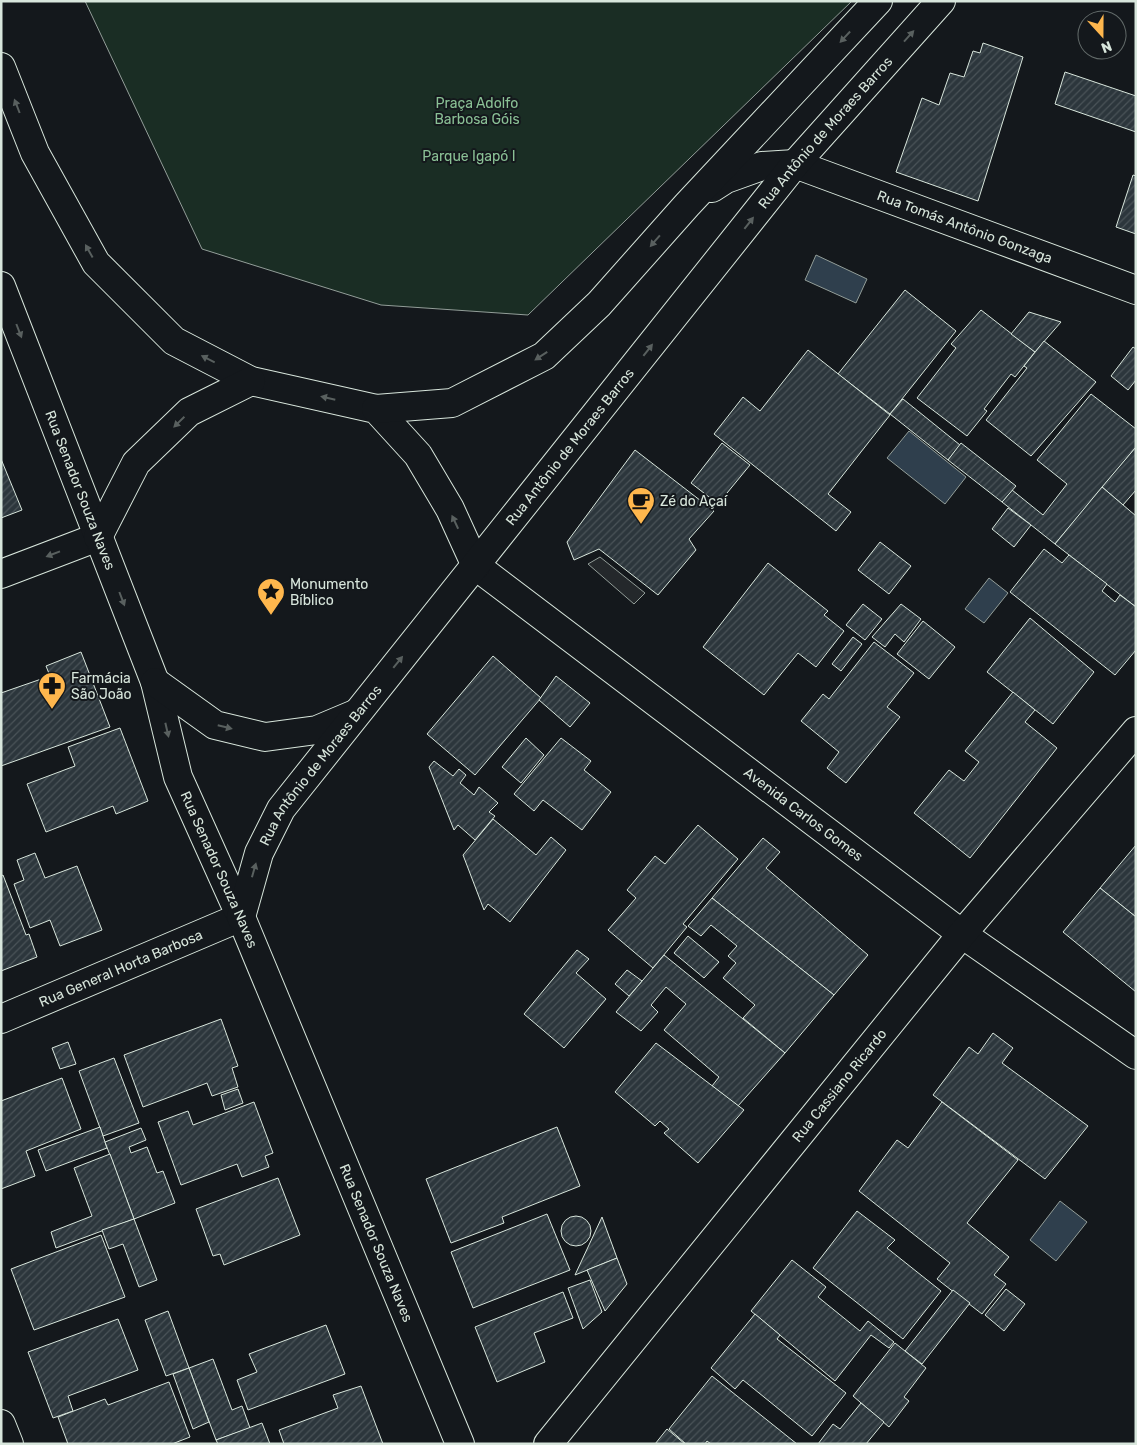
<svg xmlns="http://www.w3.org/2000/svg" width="1137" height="1445" viewBox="0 0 1137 1445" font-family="Rubik,sans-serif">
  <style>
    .park { fill: #1a2d24; stroke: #939e99 }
    .parking { fill: #24282b; stroke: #939e99 }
    .water { fill: #2f3f4d; stroke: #939e99 }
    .building { fill: url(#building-hatch); stroke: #d8e6dc }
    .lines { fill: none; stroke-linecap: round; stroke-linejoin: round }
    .street-casing { stroke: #d8e6dc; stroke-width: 30 }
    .secondary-casing { stroke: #d8e6dc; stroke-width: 30 }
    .street { stroke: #14181c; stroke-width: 28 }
    .secondary { stroke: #14181c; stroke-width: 28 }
    .oneway { fill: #59605f }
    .labels { text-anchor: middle; stroke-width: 4; stroke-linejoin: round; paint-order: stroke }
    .park-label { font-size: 14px; fill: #8ac095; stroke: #14181c }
    .street-label { font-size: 14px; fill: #d8e6dc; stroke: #14181c }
    .poi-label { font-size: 14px; fill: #d8e6dc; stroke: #14181c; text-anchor: start }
  </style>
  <defs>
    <pattern id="building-hatch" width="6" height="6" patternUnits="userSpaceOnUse" patternTransform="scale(1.25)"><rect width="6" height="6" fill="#2c363c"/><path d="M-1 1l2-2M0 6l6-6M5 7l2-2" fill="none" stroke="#4a5358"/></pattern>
  </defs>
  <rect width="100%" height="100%" fill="#14181c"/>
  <polygon class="park" points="85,1 852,1 528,315 381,305 202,249"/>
  <polygon class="parking" points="600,557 645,593 634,604 588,564"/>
  <g class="water">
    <polygon points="816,255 867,279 856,303 805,280"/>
    <polygon points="909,431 966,477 945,504 887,458"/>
    <polygon points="989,578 1008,593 984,623 965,609"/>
    <polygon points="1060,1201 1087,1222 1056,1261 1030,1240"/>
  </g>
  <g class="building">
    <polygon points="983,43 1023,57 978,201 896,172 922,98 939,105 950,73 964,77 973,51 980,53"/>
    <polygon points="1065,72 1136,96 1136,132 1055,104"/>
    <polygon points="1133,175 1136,176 1136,234 1116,227"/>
    <polygon points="905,290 956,331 890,414 838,374"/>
    <polygon points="981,310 1035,352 1015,377 1011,374 984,409 987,411 967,436 917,398 956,348 951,344"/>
    <polygon points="1029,312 1061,322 1035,352 1011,334"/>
    <polygon points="1044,341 1096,382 1031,456 986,420 1027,368 1024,366"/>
    <polygon points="1133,347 1136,349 1136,380 1128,390 1111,376"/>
    <polygon points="808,350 890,415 828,494 851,512 836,531 714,434 743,397 760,411"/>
    <polygon points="1091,394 1136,429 1136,447 1055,544 1002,502 1012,490 1043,515 1067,484 1037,460"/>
    <polygon points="903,399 960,445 948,460 890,414"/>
    <polygon points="722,443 750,465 718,504 691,483"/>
    <polygon points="961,443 1016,486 1002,502 948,460"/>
    <polygon points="1136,447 1136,490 1123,505 1102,487"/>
    <polygon points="635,450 714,511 689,539 696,550 658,595 599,549 574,560 567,542"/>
    <polygon points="1,459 22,510 1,518"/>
    <polygon points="1102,487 1136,516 1136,607 1055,544"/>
    <polygon points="1008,508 1031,525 1014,547 992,529"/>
    <polygon points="880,542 911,566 889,594 858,570"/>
    <polygon points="1044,549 1062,563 1069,555 1107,584 1102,591 1115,602 1120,595 1136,607 1136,650 1115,675 1010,592"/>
    <polygon points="768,563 828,611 824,615 844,631 816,667 798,653 764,695 703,647"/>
    <polygon points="863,604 882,619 865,640 846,625"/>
    <polygon points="901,604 921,619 904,642 895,634 885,647 872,637"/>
    <polygon points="1030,618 1094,672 1053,724 987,672"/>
    <polygon points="923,621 955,647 929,679 897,654"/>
    <polygon points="853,637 862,644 841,671 832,664"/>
    <polygon points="874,642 914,673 887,707 900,717 846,783 827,768 839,752 801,721 823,694 829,699"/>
    <polygon points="81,652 110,727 1,766 1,693 50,676 46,666"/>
    <polygon points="493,656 541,698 475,775 427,734"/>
    <polygon points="556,676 590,703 570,727 539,700"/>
    <polygon points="1013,692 1035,710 1025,722 1057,748 970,858 914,813 949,770 964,781 979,762 965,751"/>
    <polygon points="120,728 148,801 116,814 113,806 46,832 27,784 75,766 68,747"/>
    <polygon points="526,738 544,755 521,783 502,767"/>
    <polygon points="561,738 591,761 584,770 611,792 582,830 543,800 534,811 514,794"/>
    <polygon points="434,761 453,776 459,769 466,775 460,783 474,795 479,787 498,803 489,812 495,816 475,840 458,825 454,830 429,767"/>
    <polygon points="493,819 536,855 551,837 566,850 510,922 488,904 484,910 463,855"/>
    <polygon points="698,825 738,859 683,924 687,927 653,968 608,930 636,898 627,890 655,856 665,864"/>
    <polygon points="763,838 780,852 766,868 868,955 834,995 712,898"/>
    <polygon points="1136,845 1136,917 1100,888"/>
    <polygon points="35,853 45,878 77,866 102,930 60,946 50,920 30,928 14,884 24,880 17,860"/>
    <polygon points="3,875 26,935 29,934 37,957 1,971 1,876"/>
    <polygon points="1100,888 1136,917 1136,992 1063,932"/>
    <polygon points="712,898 834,995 785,1053 743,1018 755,1005 723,978 736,963 728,956 737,946 711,925 701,936 688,926"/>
    <polygon points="688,936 719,962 704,978 674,953"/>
    <polygon points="577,950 589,959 576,973 606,999 564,1048 524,1014"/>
    <polygon points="664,955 785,1053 738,1106 712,1086 719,1077 664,1030 686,1004 666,987 651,1005 658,1012 641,1031 616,1012"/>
    <polygon points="627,970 642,981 629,996 615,984"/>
    <polygon points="221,1019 238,1066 232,1068 238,1087 212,1096 207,1083 143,1107 124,1055"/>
    <polygon points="993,1033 1013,1048 1002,1063 1088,1126 1045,1179 933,1095 969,1047 978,1054"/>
    <polygon points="68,1042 76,1064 60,1069 52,1048"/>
    <polygon points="656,1043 744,1110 698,1163 664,1133 669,1129 660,1121 655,1126 615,1092"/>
    <polygon points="114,1058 139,1123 103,1136 79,1071"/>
    <polygon points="62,1078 81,1129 26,1151 35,1176 1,1189 1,1101"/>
    <polygon points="238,1089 243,1103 225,1110 221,1095"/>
    <polygon points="254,1102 273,1153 265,1156 269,1167 242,1177 237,1164 181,1185 158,1122 188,1111 193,1125"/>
    <polygon points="942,1102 1018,1160 967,1223 1009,1257 994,1275 1006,1284 982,1314 937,1279 950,1263 859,1191 897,1140 908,1148"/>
    <polygon points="100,1127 107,1148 46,1171 38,1150"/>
    <polygon points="557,1127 580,1186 502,1217 504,1223 451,1243 426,1179"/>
    <polygon points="141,1128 146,1140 129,1147 131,1153 147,1147 157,1173 163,1171 175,1203 134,1219 105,1142"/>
    <polygon points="110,1154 134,1219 56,1248 51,1232 92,1216 74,1168"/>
    <polygon points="278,1178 300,1235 224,1265 220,1254 213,1256 196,1209"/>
    <polygon points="857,1211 895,1240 887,1248 941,1291 903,1339 813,1268"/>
    <polygon points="547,1214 570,1270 473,1308 451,1252"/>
    <circle cx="576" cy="1231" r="15"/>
    <polygon points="602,1217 617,1258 575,1275"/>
    <polygon points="134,1219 157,1280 139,1287 123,1244 109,1249 102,1230"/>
    <polygon points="101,1235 125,1297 34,1330 11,1269"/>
    <polygon points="617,1258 627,1284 605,1311 587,1270"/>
    <polygon points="792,1260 826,1287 818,1297 860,1331 868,1321 894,1342 889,1348 871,1335 835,1381 751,1311"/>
    <polygon points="590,1280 602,1312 583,1329 568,1288"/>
    <polygon points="1006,1289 1025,1304 1004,1331 985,1315"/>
    <polygon points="953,1290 970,1303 922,1364 905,1351"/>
    <polygon points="563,1292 573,1318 534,1333 545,1362 497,1382 475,1327"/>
    <polygon points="168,1311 189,1368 166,1376 145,1320"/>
    <polygon points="755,1314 780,1335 777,1339 846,1393 812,1436 743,1380 735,1389 711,1368"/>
    <polygon points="118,1319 138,1370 68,1396 73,1411 53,1418 28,1352"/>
    <polygon points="326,1325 345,1374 248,1410 237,1380 257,1372 249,1354"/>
    <polygon points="895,1343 926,1368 904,1397 909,1401 889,1427 853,1396"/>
    <polygon points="213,1359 232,1410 242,1406 250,1428 216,1440 189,1368"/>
    <polygon points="189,1368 209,1422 193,1429 173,1374"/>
    <polygon points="712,1376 797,1444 711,1444 707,1441 705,1444 686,1444 669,1429"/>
    <polygon points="169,1382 190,1437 172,1444 68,1444 58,1417 105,1399 108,1405"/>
    <polygon points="361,1386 383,1444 284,1444 279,1430 338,1408 333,1395"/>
    <polygon points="861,1403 884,1422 866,1444 818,1444 833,1424 840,1429"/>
    <polygon points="262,1423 270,1444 218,1444 216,1440"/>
    <polygon points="667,1429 685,1444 655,1444"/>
  </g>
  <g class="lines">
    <defs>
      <g id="street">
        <path id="s1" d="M795,164L1136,290"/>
        <path id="s2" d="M476,566L962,934L1136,1055"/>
        <polyline points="1,574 98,537"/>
        <path id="s3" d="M1,1019L241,917"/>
        <polyline points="1,1424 9,1444"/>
        <path id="s4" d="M548,1444L962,934L1136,731"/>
      </g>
      <g id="secondary">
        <polyline points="1,67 35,153 96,263 174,341 251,381 376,409 418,455 450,509 476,566"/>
        <polyline points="712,188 726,179 762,166 795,164"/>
        <path id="s5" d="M1,286L155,682L178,777L241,917L460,1444"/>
        <polyline points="376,409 452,403 544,356 599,304 687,205 878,1"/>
        <polyline points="98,537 136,463 189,412 251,381"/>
        <polyline points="155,682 215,725 265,737 317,730 355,714"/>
        <path id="s6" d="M241,917L259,853L281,809L795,164L941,1"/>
      </g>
    </defs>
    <use href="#street" class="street-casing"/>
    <use href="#secondary" class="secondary-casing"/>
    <use href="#street" class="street"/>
    <use href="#secondary" class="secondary"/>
  </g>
  <defs><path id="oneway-solid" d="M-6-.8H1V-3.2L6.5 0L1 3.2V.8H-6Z" transform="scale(1.25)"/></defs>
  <g class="oneway">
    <use href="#oneway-solid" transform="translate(909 36) rotate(-48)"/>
    <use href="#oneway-solid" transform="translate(845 37) rotate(133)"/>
    <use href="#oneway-solid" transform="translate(17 106) rotate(-111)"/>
    <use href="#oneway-solid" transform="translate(749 223) rotate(-52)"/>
    <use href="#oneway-solid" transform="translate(655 241) rotate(131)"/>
    <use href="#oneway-solid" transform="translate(89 251) rotate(-119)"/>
    <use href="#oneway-solid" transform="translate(19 331) rotate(69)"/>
    <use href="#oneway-solid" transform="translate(648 350) rotate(-52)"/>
    <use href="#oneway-solid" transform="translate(541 356) rotate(147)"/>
    <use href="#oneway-solid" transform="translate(208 359) rotate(-153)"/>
    <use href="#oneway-solid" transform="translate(328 398) rotate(-167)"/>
    <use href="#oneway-solid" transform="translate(179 422) rotate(136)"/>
    <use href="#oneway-solid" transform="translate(455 522) rotate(-115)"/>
    <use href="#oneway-solid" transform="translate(53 554) rotate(159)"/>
    <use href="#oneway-solid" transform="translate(122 599) rotate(69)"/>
    <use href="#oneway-solid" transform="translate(398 662) rotate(-51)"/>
    <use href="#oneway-solid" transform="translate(225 727) rotate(14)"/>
    <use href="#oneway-solid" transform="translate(167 730) rotate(77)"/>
    <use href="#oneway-solid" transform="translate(254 870) rotate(-74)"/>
  </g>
  <defs>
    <symbol id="cafe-pin" viewBox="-11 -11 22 30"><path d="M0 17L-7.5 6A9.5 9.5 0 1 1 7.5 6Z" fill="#ffb74d" stroke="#14181c"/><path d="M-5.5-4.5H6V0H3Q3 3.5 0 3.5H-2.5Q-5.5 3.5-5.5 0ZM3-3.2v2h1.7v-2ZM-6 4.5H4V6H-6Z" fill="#111"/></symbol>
    <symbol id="sight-pin" viewBox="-11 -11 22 30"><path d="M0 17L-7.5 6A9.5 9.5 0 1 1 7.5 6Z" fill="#ffb74d" stroke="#14181c"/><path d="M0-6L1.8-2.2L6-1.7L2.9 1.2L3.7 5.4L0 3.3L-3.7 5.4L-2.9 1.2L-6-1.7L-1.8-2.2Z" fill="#111"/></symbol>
    <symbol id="pharmacy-pin" viewBox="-11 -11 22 30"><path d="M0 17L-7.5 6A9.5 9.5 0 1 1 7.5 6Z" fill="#ffb74d" stroke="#14181c"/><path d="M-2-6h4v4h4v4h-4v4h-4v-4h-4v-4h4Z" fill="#111"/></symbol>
  </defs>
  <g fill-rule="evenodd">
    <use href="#cafe-pin" x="625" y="485" width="32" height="43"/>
    <use href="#sight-pin" x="255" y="576" width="32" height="43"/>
    <use href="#pharmacy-pin" x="36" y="670" width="32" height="43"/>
  </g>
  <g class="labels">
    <g class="park-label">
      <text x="477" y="108">Praça Adolfo<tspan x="477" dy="16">Barbosa Góis</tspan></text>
      <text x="469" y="161">Parque Igapó I</text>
    </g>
    <g class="street-label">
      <text dy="5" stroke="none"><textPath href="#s6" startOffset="984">Rua Antônio de Moraes Barros</textPath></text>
      <text dy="5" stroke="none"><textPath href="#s1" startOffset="181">Rua Tomás Antônio Gonzaga</textPath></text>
      <text dy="5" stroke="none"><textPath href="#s6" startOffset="579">Rua Antônio de Moraes Barros</textPath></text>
      <text dy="5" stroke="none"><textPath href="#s5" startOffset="219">Rua Senador Souza Naves</textPath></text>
      <text dy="5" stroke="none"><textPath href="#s6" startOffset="174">Rua Antônio de Moraes Barros</textPath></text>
      <text dy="5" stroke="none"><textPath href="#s2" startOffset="411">Avenida Carlos Gomes</textPath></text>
      <text dy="5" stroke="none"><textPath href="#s5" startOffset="624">Rua Senador Souza Naves</textPath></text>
      <text dy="5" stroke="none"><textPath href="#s3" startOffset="130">Rua General Horta Barbosa</textPath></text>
      <text dy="5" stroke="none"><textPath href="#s4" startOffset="462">Rua Cassiano Ricardo</textPath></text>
      <text dy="5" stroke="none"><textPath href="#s5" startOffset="1029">Rua Senador Souza Naves</textPath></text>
    </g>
    <g class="poi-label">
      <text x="660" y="506">Zé do Açaí</text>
      <text x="290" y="589">Monumento<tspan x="290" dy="16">Bíblico</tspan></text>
      <text x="71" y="683">Farmácia<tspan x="71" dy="16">São João</tspan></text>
    </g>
  </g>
  <rect width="1137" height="1445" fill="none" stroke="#d8e6dc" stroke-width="5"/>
  <g transform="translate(1102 35) rotate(159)"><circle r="24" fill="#14181c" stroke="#626a69"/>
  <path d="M0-4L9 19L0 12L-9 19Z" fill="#ffb74d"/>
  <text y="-8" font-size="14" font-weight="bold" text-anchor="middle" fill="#d8e6dc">N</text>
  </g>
</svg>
